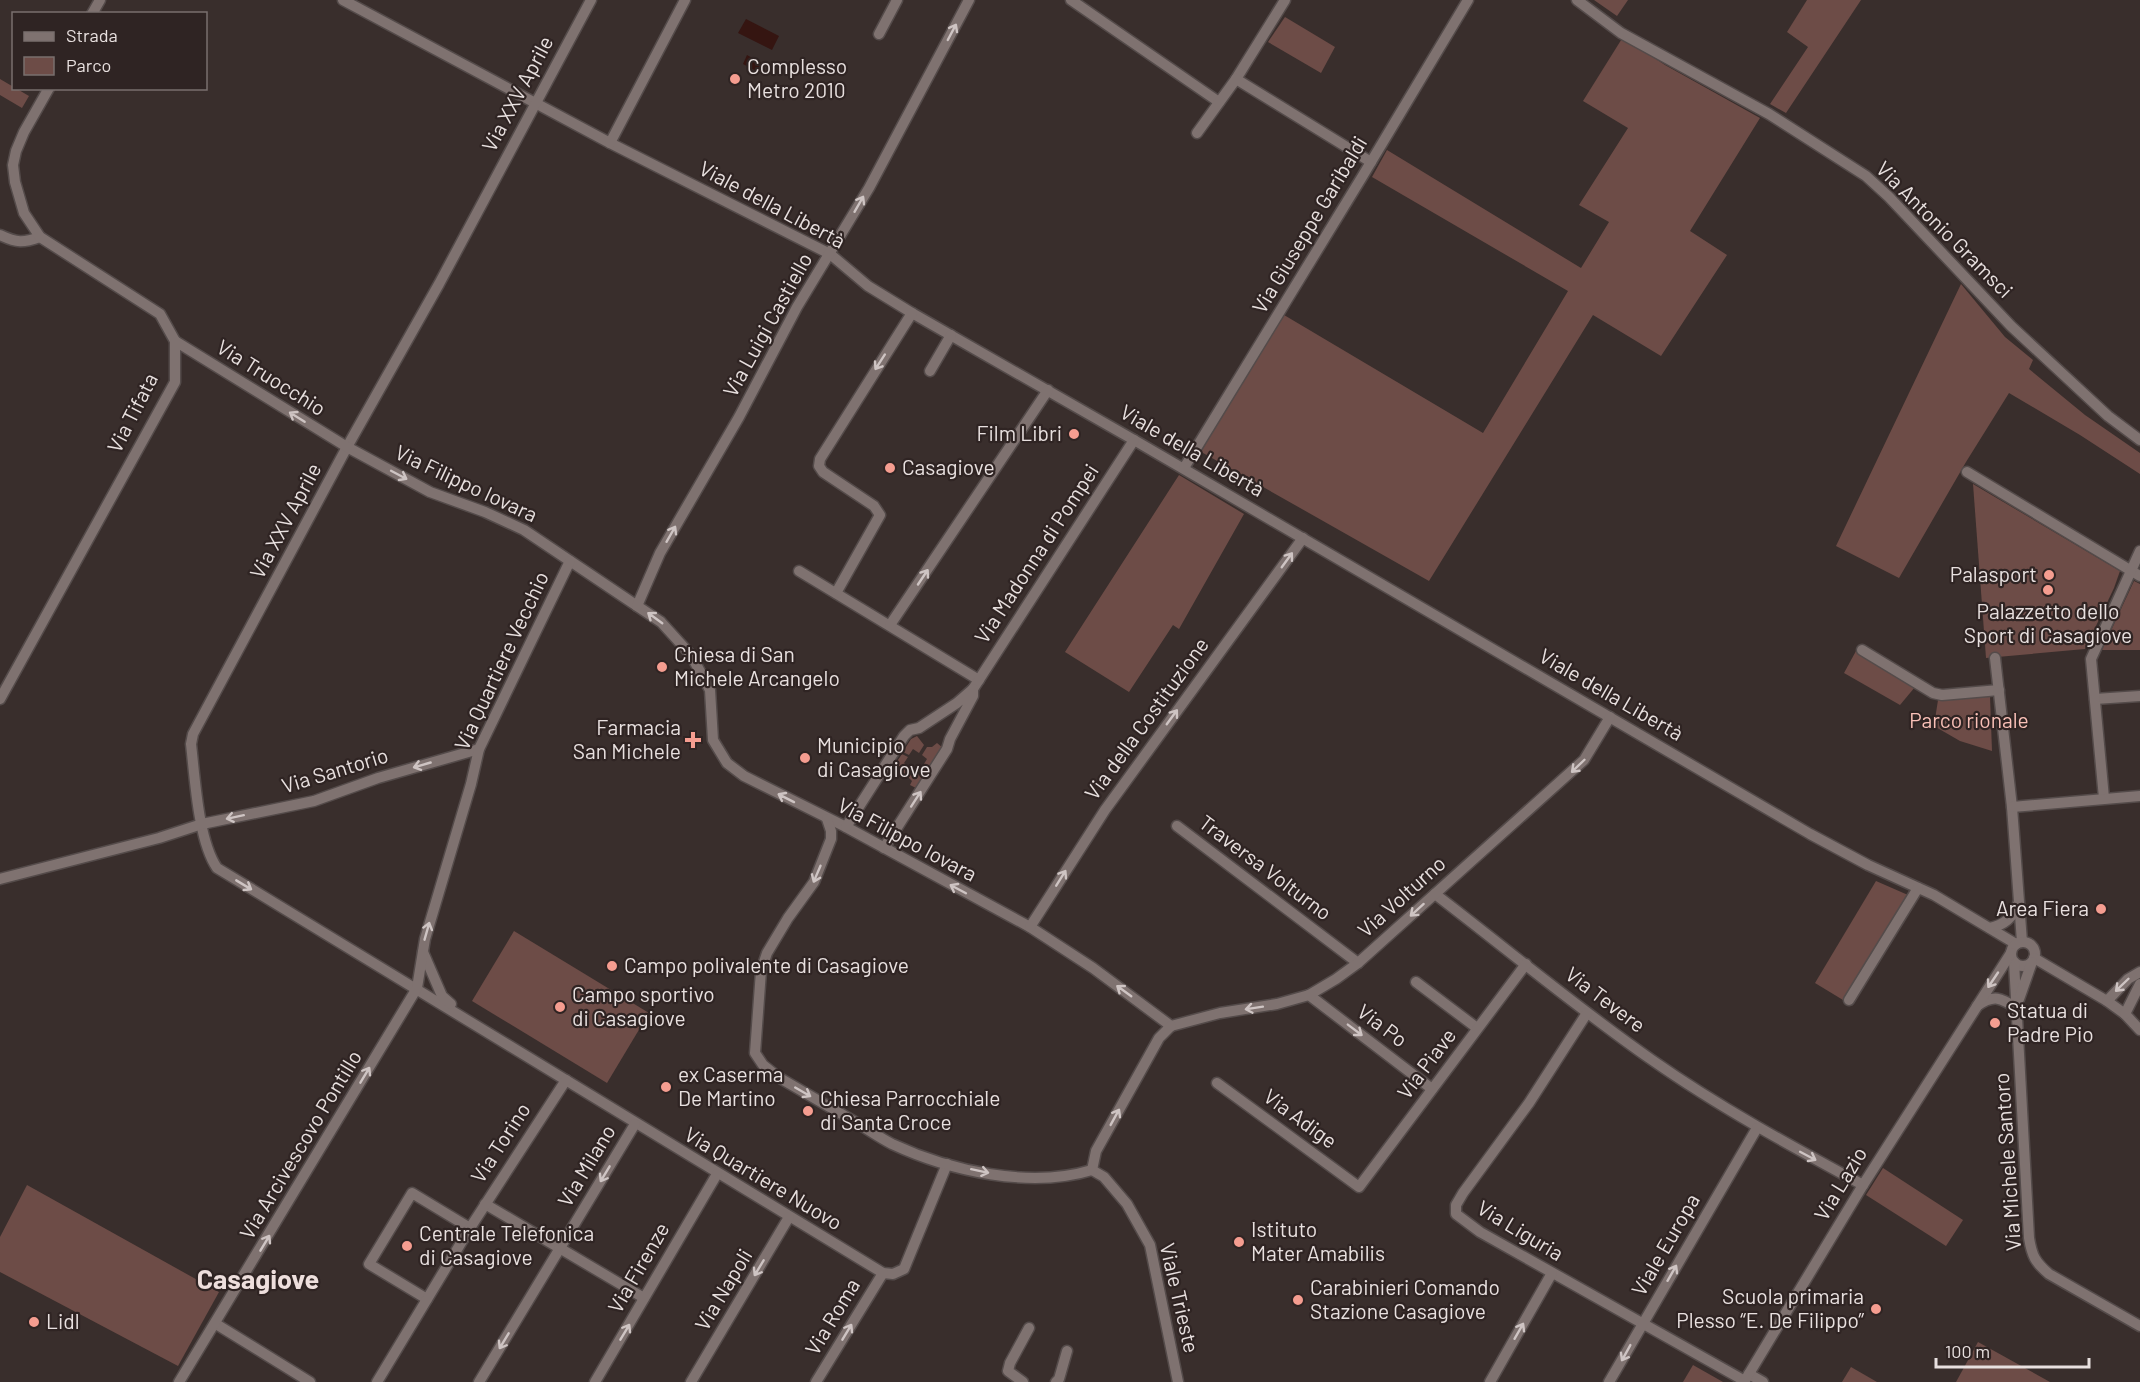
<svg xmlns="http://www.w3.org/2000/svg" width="2140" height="1382" viewBox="0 0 2140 1382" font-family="Barlow,sans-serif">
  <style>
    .green { fill: #6d4c47 }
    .water { fill: #351511 }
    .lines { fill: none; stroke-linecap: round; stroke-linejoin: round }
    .minor-casing { stroke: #544b4a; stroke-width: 13 }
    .minor { stroke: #7f7270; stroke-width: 10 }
    .oneway { stroke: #cec4c3 }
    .poi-dot { fill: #f59d90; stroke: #2f2423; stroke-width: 2 }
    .labels { text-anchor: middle; stroke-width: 4.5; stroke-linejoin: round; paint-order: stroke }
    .poi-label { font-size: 21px; fill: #e8e0df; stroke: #2f2423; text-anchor: start }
    .street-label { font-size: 21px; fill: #e8e0df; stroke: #2f2423 }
    .park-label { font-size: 21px; fill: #f9c0b7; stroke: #2f2423 }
    .district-label { font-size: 27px; font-weight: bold; fill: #eedfdd; stroke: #2f2423 }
  </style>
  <rect width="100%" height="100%" fill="#392e2c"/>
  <g class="green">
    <polygon points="1594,0 1628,0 1617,16"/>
    <polygon points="1807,0 1861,0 1786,113 1770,104 1808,47 1787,32"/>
    <polygon points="1285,17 1335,47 1321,73 1268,42"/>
    <polygon points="1623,37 1665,65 1760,118 1690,231 1727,255 1661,356 1593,315 1429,581 1196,449 1279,312 1483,433 1568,291 1372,177 1387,150 1581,268 1609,222 1579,205 1628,128 1583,101"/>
    <polygon points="0,79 29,96 22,108 0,95"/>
    <polygon points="1961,284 2005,337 2033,360 2029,369 2085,415 2140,453 2140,474 2080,435 2009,393 1966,462 1899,578 1836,546"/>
    <polygon points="1179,475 1244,514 1179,629 1173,625 1129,692 1065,652"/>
    <polygon points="1973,484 2120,571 2114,588 2085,649 1986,658"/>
    <polygon points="2134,581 2140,584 2140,650 2102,650"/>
    <polygon points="1856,651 1915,687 1900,705 1844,673"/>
    <polygon points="1990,696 1992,751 1960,741 1934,726 1938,700"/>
    <polygon points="917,736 924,745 919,753 913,749 909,755 903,752 911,739"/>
    <polygon points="937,743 943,748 918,789 910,785 912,781 908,777 913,769 919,772 927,759 922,755 927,747 932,747"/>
    <polygon points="902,754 908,757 904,763 910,767 905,774 899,773 896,775 890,772"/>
    <polygon points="1876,881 1908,895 1843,1000 1815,983"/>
    <polygon points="514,931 649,1013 607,1083 472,1001"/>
    <polygon points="1883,1168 1963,1220 1946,1246 1866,1195"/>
    <polygon points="27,1185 219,1292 178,1366 0,1272 0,1237"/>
    <polygon points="1978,1342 2050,1382 1956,1382"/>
    <polygon points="1693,1365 1723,1382 1683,1382"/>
    <polygon points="1851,1367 1877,1382 1842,1382"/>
  </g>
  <g class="water">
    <polygon points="746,19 779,36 772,50 738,33"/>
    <polygon points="747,55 765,65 760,73 743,64"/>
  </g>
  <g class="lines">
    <defs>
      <g id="minor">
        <polyline points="343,0 610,143 830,254 868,286 912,313 1134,440 1810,834 1868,865 1934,895 2016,944"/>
        <path d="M591,0L439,284L347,447L193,734L191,744C195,778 198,840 217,868L883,1273L893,1274L904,1269L947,1164"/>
        <polyline points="1071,0 1219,102"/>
        <polyline points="1577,0 1621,33 1769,114 1866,176 1889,197 2011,326 2108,416 2140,440"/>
        <polyline points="92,14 100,0"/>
        <polyline points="879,34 897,0"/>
        <polyline points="1236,79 1285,0"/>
        <polyline points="1197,133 1236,79 1371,162"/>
        <polyline points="610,143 685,0"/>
        <path d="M0,235C17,243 23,243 40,237"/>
        <polyline points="175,341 347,447 430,492 485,512 524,530 661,622 691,655 710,690 713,740 727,763 744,776 846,827 1030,927 1093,968 1171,1026"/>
        <polyline points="930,371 951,335"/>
        <polyline points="1184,468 1362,177 1468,0"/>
        <polyline points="1967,472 2140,576"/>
        <polyline points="799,571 979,680"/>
        <polyline points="836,593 880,515 874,506 823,472 819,466 820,459 912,313"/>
        <polyline points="637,606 660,553 739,417 797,307 869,188 969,0"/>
        <polyline points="890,625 1048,390"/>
        <polyline points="1862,650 1933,693 1942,695 1999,690"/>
        <polyline points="1995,658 2012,807 2022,942"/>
        <polyline points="973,689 1134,440"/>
        <polyline points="0,699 175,382 175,341 160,314 40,237 24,213 15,182 13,165 16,151 24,132 49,88"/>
        <polyline points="2095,699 2140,696"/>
        <polyline points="2104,798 2091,659 2140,551"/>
        <polyline points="2012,807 2140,796"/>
        <path d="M827,819L831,831V839L814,882L788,918L767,953L761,971L755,1053L763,1065L778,1077C804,1092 831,1108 857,1123C869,1130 880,1138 892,1144C950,1171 1030,1189 1092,1170"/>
        <polyline points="1177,826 1358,963"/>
        <polyline points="846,827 904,736 910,730 919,728 957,703 973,689 973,696 950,739 947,749 884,848"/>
        <polyline points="0,879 159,838 202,824 314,801 378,778 479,749"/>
        <path d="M1435,894C1507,949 1577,1008 1652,1060C1719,1107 1791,1146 1863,1185"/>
        <polyline points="1030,927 1105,810 1303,538"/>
        <path d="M1990,928C2004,925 2013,918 2018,904"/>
        <circle cx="2023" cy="954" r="12"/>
        <polyline points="423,952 442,996 451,1004"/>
        <polyline points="2034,958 2107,1001 2125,1014 2140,1030"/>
        <path d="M2014,962L2029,1238C2032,1256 2035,1262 2049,1274L2140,1326"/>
        <polyline points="1416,982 1477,1028"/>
        <polyline points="1309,995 1432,1089"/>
        <polyline points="2019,999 2032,962"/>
        <polyline points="1849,1000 1918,888"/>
        <polyline points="2107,1001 2128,979 2140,972"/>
        <path d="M1977,1006C1994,994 2001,998 2017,1008"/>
        <polyline points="1587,1013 1529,1103 1463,1193 1456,1205 1456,1214 1480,1232 1745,1381"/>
        <polyline points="2125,1014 2140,984"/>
        <polyline points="1171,1026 1220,1013 1277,1004 1309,995 1336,979 1358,963 1584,760 1610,717"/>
        <polyline points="1217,1083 1359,1187 1526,964"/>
        <polyline points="1092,1170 1104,1177 1127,1204 1150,1245 1178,1382"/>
        <polyline points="1092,1170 1096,1151 1159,1038 1171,1026"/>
        <polyline points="485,1204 644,1298"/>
        <polyline points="427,1299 369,1264 412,1193 470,1228"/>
        <polyline points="216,1324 310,1382"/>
        <polyline points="1749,1374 1763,1382"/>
        <polyline points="179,1382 417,988 425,939 471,784 479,749 570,561"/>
        <polyline points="377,1382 470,1228 566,1080"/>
        <polyline points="479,1382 635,1124"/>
        <polyline points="595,1382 717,1174"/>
        <polyline points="691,1382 789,1217"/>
        <polyline points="816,1382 883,1273"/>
        <polyline points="1023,1382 1008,1371 1010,1363 1029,1328"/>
        <polyline points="1056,1382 1059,1379 1067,1351"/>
        <polyline points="1490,1382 1552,1273"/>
        <polyline points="1609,1382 1757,1128"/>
        <polyline points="1744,1382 1863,1185 2011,953"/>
      </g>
    </defs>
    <use href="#minor" class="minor-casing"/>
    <use href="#minor" class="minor"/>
  </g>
  <defs><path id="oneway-shaft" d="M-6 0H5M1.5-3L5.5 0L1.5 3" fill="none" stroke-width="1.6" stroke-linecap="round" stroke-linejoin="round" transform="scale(1.5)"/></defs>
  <g class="oneway">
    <use href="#oneway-shaft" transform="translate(952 32) rotate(-62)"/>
    <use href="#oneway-shaft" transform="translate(859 204) rotate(-60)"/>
    <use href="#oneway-shaft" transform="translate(880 362) rotate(123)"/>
    <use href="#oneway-shaft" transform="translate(297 417) rotate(-148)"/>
    <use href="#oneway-shaft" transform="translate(399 475) rotate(28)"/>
    <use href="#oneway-shaft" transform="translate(671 534) rotate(-60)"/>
    <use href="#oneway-shaft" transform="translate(1287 560) rotate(-54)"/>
    <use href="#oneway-shaft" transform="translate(923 577) rotate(-56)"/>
    <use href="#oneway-shaft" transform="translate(655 618) rotate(-144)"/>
    <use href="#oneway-shaft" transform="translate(1172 717) rotate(-54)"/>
    <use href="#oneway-shaft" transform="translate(422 765) rotate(164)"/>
    <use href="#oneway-shaft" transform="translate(1578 766) rotate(136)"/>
    <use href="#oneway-shaft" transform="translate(786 798) rotate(-153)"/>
    <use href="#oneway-shaft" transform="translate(916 799) rotate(-57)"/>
    <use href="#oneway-shaft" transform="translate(235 817) rotate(168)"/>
    <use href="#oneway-shaft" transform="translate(817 874) rotate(113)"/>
    <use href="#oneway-shaft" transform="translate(1061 878) rotate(-58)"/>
    <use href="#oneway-shaft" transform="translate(244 885) rotate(31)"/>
    <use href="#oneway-shaft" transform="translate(958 889) rotate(-152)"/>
    <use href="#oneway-shaft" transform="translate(1417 910) rotate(138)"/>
    <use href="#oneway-shaft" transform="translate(427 931) rotate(-74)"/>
    <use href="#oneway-shaft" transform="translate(1993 980) rotate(124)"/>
    <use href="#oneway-shaft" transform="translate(2122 985) rotate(136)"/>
    <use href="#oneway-shaft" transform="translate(1124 991) rotate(-144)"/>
    <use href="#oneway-shaft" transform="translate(1254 1008) rotate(171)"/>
    <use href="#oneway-shaft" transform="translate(1355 1030) rotate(37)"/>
    <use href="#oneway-shaft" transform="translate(365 1075) rotate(-59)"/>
    <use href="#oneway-shaft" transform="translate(803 1092) rotate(30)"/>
    <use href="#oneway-shaft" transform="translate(1115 1117) rotate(-61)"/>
    <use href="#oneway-shaft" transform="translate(1808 1156) rotate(28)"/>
    <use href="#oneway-shaft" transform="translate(980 1171) rotate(12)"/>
    <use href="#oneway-shaft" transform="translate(605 1174) rotate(121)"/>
    <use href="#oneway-shaft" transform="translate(265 1243) rotate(-59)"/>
    <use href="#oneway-shaft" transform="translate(759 1268) rotate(121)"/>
    <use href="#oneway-shaft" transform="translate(1672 1273) rotate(-60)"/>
    <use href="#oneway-shaft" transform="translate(1519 1331) rotate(-60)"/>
    <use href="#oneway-shaft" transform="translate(625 1332) rotate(-59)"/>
    <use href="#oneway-shaft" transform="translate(847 1332) rotate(-59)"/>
    <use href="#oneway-shaft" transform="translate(504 1341) rotate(121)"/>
    <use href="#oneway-shaft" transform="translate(1626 1353) rotate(119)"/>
  </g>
  <g class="poi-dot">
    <circle cx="735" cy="79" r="6"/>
    <circle cx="1074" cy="434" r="6"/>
    <circle cx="890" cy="468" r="6"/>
    <circle cx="2049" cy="575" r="6"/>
    <circle cx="2048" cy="590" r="6"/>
    <circle cx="662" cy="667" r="6"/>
    <path d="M690 731h6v6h6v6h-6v6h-6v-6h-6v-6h6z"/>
    <circle cx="805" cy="758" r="6"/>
    <circle cx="2101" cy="909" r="6"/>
    <circle cx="612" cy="966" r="6"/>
    <circle cx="560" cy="1007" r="6"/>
    <circle cx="1995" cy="1023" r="6"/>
    <circle cx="666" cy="1087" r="6"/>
    <circle cx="808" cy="1111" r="6"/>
    <circle cx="1239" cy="1242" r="6"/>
    <circle cx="407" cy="1246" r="6"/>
    <circle cx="1298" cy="1300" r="6"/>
    <circle cx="1876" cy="1309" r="6"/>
    <circle cx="34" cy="1322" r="6"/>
  </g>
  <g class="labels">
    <g class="poi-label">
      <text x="747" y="74">Complesso<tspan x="747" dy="24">Metro 2010</tspan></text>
      <text x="1062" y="441" text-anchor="end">Film Libri</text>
      <text x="902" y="475">Casagiove</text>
      <text x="2037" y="582" text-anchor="end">Palasport</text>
      <text x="2048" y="619" text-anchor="middle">Palazzetto dello<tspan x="2048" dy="24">Sport di Casagiove</tspan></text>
      <text x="674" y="662">Chiesa di San<tspan x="674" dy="24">Michele Arcangelo</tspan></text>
      <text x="681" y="735" text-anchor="end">Farmacia<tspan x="681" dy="24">San Michele</tspan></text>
      <text x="817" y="753">Municipio<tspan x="817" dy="24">di Casagiove</tspan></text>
      <text x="2089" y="916" text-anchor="end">Area Fiera</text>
      <text x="624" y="973">Campo polivalente di Casagiove</text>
      <text x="572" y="1002">Campo sportivo<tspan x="572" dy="24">di Casagiove</tspan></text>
      <text x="2007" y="1018">Statua di<tspan x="2007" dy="24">Padre Pio</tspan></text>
      <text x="678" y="1082">ex Caserma<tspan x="678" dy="24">De Martino</tspan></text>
      <text x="820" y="1106">Chiesa Parrocchiale<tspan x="820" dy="24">di Santa Croce</tspan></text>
      <text x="1251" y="1237">Istituto<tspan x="1251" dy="24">Mater Amabilis</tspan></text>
      <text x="419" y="1241">Centrale Telefonica<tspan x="419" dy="24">di Casagiove</tspan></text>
      <text x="1310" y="1295">Carabinieri Comando<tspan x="1310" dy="24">Stazione Casagiove</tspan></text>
      <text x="1864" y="1304" text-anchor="end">Scuola primaria<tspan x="1864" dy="24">Plesso “E. De Filippo”</tspan></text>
      <text x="46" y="1329">Lidl</text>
    </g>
    <g class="street-label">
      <text transform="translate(518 94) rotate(-62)" y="7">Via XXV Aprile</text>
      <text transform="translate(772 205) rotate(28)" y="7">Viale della Libertà</text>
      <text transform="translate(1310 225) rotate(-59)" y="7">Via Giuseppe Garibaldi</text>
      <text transform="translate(1944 230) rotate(45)" y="7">Via Antonio Gramsci</text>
      <text transform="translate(768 325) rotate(-61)" y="7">Via Luigi Castiello</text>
      <text transform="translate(271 378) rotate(32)" y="7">Via Truocchio</text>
      <text transform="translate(133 413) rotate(-63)" y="7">Via Tifata</text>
      <text transform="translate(1192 451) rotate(30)" y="7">Viale della Libertà</text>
      <text transform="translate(466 484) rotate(25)" y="7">Via Filippo Iovara</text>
      <text transform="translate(286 521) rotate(-62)" y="7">Via XXV Aprile</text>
      <text transform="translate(1037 554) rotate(-57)" y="7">Via Madonna di Pompei</text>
      <text transform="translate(502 661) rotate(-65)" y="7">Via Quartiere Vecchio</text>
      <text transform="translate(1611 695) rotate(30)" y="7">Viale della Libertà</text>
      <text transform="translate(1147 719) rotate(-54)" y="7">Via della Costituzione</text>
      <text transform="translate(335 771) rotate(-17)" y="7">Via Santorio</text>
      <text transform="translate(907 840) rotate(28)" y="7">Via Filippo Iovara</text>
      <text transform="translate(1265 868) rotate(37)" y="7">Traversa Volturno</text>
      <text transform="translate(1402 897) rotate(-42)" y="7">Via Volturno</text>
      <text transform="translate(1605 1000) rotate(37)" y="7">Via Tevere</text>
      <text transform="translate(1382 1026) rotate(37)" y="7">Via Po</text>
      <text transform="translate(1427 1064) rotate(-53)" y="7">Via Piave</text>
      <text transform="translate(1300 1119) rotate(36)" y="7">Via Adige</text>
      <text transform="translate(501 1143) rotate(-57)" y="7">Via Torino</text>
      <text transform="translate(301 1145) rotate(-59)" y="7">Via Arcivescovo Pontillo</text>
      <text transform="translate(2008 1162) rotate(-94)" y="7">Via Michele Santoro</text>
      <text transform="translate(587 1166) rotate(-59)" y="7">Via Milano</text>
      <text transform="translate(763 1179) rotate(31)" y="7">Via Quartiere Nuovo</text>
      <text transform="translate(1841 1184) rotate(-59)" y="7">Via Lazio</text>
      <text transform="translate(1520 1231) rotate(31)" y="7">Via Liguria</text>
      <text transform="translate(1666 1245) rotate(-60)" y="7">Viale Europa</text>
      <text transform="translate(639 1268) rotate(-60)" y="7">Via Firenze</text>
      <text transform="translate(724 1290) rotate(-59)" y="7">Via Napoli</text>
      <text transform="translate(1179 1298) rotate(77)" y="7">Viale Trieste</text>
      <text transform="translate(833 1317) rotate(-59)" y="7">Via Roma</text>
    </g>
    <g class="park-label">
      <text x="1969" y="728">Parco rionale</text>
    </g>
    <g class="district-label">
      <text x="258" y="1289">Casagiove</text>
    </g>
  </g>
  <rect x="12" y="12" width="195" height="78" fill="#2f2423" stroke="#796f6e" stroke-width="1.5"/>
  <rect x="24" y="32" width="30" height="9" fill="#7f7270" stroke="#796f6e" stroke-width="1.5"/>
  <text x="66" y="42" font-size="18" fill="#e8e0df">Strada</text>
  <rect x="24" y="57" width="30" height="18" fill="#6d4c47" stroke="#796f6e" stroke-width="1.5"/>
  <text x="66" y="72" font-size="18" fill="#e8e0df">Parco</text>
  <path d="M1936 1358v9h153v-9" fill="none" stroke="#e8e0df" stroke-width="3"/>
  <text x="1945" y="1358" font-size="18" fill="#e8e0df" stroke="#2f2423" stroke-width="4.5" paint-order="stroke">100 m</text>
</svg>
